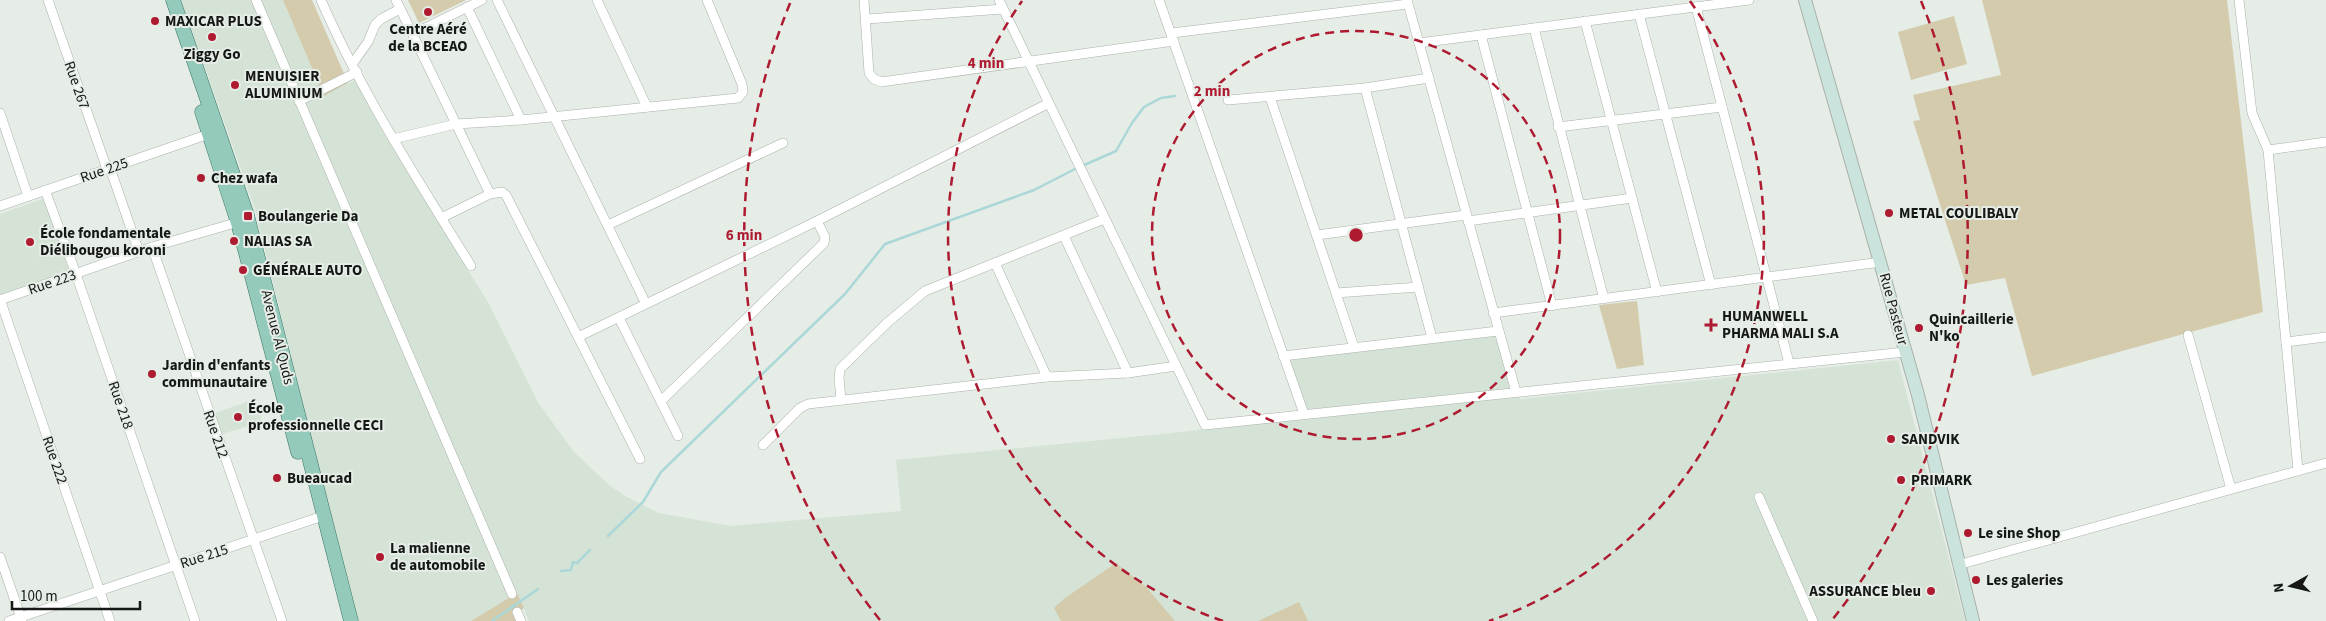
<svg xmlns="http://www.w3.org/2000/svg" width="2326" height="621" viewBox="0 0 2326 621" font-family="'Source Sans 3',sans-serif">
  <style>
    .built { fill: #d5e3d6 }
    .green { fill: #d3cbac }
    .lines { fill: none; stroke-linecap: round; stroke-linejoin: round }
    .stream { stroke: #abd7d8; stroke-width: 2.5 }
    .minor-casing { stroke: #aab1aa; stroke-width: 10 }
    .secondary-casing { stroke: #aab1aa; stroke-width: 14 }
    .primary-casing { stroke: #3a7463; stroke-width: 15 }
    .minor { stroke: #fff; stroke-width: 9 }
    .secondary { stroke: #cae4dd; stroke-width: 12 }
    .primary { stroke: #94cabb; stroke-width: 14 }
    .ring { fill: none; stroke: #ae1b31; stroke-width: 2.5; stroke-dasharray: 9 6 }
    .poi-dot { fill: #ae1b31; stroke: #e5ede6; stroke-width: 2 }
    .labels { text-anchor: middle; stroke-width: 4; stroke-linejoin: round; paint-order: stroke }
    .poi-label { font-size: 15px; font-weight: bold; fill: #161816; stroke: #e5ede6; text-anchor: start }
    .street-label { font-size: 15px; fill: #161816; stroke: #e5ede6 }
    .centre { fill: #ae1b31; stroke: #e5ede6; stroke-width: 2.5 }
    .ring-label { font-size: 15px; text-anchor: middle; font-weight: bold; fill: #ae1b31; stroke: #e5ede6; stroke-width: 4; stroke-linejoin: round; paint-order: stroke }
  </style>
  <rect width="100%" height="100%" fill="#e5ede6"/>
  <g class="built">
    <polygon points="181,0 283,0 324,95 357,79 381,129 489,304 539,404 574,452 609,485 625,496 659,513 731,526 901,511 896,460 1172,433 1304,417 1281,356 1501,331 1520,399 1898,360 1965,621 529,621 517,593 471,621 356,621 255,209"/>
    <polygon points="45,198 69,271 0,295 0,214"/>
    <polygon points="255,399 262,422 222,434 215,413"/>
  </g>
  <g class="green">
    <polygon points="283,0 312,0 348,83 324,96"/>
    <polygon points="408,0 466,0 419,23"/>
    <polygon points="1982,0 2227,0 2263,312 2032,376 2005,278 1966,285 1913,121 1920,120 1913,95 2001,75"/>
    <polygon points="1954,16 1967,64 1911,80 1898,32"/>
    <polygon points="1637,301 1644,365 1617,369 1599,305"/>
    <polygon points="1116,563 1146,587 1175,621 1061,621 1054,608 1065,598"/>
    <polygon points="517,593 524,608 514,614 517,621 471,621"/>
    <polygon points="1299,602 1308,621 1258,621"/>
  </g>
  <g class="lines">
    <g class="stream">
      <polyline points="1082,166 1116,151 1132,123 1144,107 1161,98 1175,96"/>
      <polyline points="608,536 643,502 661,472 845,294 885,244 1034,190 1077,168"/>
      <polyline points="561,571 571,570 573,562 577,563 590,550"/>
      <polyline points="492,621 538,589"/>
    </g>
    <defs>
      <g id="minor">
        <polyline points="48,0 107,169"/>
        <polyline points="256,0 512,594"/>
        <path d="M321,0C362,94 418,180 471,266"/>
        <polyline points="396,0 490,194"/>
        <polyline points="497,0 646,304"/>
        <polyline points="597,0 647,107"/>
        <polyline points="864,0 869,73 874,79 881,82 1174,41"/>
        <polyline points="999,0 1205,425 1905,352"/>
        <polyline points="1159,0 1304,414"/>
        <polyline points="1407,0 1516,392"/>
        <polyline points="2239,0 2252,113 2268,150 2298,470"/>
        <polyline points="467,7 521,120"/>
        <polyline points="1696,7 1789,363"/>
        <polyline points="1639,14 1711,285"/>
        <polyline points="867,19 1003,9"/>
        <polyline points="1585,21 1657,292"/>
        <polyline points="1534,28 1604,299"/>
        <polyline points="1172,33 1408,4"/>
        <polyline points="413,34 482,0"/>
        <polyline points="1481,35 1552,306"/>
        <polyline points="1419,43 1749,0"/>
        <polyline points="353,63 368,42 375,25 381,19 400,9"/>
        <polyline points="1365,88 1432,338"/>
        <polyline points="1270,97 1354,347"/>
        <polyline points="1228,100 1365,88 1429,78"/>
        <polyline points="299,101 357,72"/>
        <polyline points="0,113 28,196"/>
        <polyline points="1558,127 1722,107"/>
        <polyline points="393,139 456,124 521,120 738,98 743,92 742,84 707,0"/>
        <polyline points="2268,150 2326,142"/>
        <polyline points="110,168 139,252"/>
        <polyline points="45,190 76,274 195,621"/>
        <polyline points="0,206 209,134"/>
        <polyline points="441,218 490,194 502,192 506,195 640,459"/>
        <polyline points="1468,221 1632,198"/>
        <polyline points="608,225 783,143"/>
        <polyline points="1317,235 1466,215"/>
        <polyline points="1064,236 1128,373 1176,366"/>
        <polyline points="152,247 282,621"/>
        <polyline points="995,263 1047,377 1128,373"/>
        <polyline points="1336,293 1419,287"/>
        <polyline points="0,299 110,621"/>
        <polyline points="0,300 152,247 242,221"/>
        <polyline points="1493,313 1881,262"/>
        <polyline points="619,318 678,436"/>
        <polyline points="2188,335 2231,489"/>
        <polyline points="578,337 817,221 1049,103"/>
        <polyline points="2286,342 2326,337"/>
        <polyline points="1283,356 1498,331"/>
        <polyline points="841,400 839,378 840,369 887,323 925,291 1104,219"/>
        <polyline points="661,401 824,243 825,237 817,221"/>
        <polyline points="763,445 800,408 808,404 1047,377"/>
        <polyline points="1759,497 1813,621"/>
        <polyline points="0,557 22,621"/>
        <polyline points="1958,565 2326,463"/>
        <polyline points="517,612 521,621"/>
        <polyline points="9,621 323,516"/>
      </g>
      <polyline id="secondary" points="1805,0 1918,395 1973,621"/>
      <g id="primary">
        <polyline points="173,0 247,215 351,621"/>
        <polyline points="202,112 238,223 298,452"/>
      </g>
    </defs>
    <use href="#minor" class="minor-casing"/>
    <use href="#secondary" class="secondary-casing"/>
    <use href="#primary" class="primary-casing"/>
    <use href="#minor" class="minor"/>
    <use href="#secondary" class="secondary"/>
    <use href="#primary" class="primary"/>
  </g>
  <g class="ring">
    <circle cx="1356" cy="235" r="204"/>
    <path d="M1223 621A408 408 0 0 1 1022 1M1690 1A408 408 0 0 1 1489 621"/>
    <path d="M880 620A612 612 0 0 1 791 1M1921 1A612 612 0 0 1 1832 620"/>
  </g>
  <g class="poi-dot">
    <circle cx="428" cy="12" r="5"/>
    <circle cx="155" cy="21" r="5"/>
    <circle cx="212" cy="37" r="5"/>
    <circle cx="235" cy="85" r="5"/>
    <circle cx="201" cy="178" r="5"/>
    <circle cx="1889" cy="213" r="5"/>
    <rect x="243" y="211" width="10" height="10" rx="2.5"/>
    <circle cx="234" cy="241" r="5"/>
    <circle cx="30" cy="242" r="5"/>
    <circle cx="243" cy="270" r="5"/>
    <path d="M1708.5 317.5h5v5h5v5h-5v5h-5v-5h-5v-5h5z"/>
    <circle cx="1919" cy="328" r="5"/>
    <circle cx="152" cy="374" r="5"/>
    <circle cx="238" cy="417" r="5"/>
    <circle cx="1891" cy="439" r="5"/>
    <circle cx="277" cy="478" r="5"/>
    <circle cx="1901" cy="480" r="5"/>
    <circle cx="1968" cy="533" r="5"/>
    <circle cx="380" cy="557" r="5"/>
    <circle cx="1976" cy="580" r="5"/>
    <circle cx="1931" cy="591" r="5"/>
  </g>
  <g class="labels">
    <g class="poi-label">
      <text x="165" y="26">MAXICAR PLUS</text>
      <text x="428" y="34" text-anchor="middle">Centre Aéré<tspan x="428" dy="17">de la BCEAO</tspan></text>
      <text x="212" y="59" text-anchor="middle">Ziggy Go</text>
      <text x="245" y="81">MENUISIER<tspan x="245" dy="17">ALUMINIUM</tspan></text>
      <text x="211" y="183">Chez wafa</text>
      <text x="1899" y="218">METAL COULIBALY</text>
      <text x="258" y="221">Boulangerie Da</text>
      <text x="40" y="238">École fondamentale<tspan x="40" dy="17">Diélibougou koroni</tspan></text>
      <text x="244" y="246">NALIAS SA</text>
      <text x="253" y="275">GÉNÉRALE AUTO</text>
      <text x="1722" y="321">HUMANWELL<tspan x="1722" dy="17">PHARMA MALI S.A</tspan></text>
      <text x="1929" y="324">Quincaillerie<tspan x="1929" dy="17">N'ko</tspan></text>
      <text x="162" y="370">Jardin d'enfants<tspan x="162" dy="17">communautaire</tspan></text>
      <text x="248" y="413">École<tspan x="248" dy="17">professionnelle CECI</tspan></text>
      <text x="1901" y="444">SANDVIK</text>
      <text x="287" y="483">Bueaucad</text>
      <text x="1911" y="485">PRIMARK</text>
      <text x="1978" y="538">Le sine Shop</text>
      <text x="390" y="553">La malienne<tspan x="390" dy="17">de automobile</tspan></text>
      <text x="1986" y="585">Les galeries</text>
      <text x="1921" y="596" text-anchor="end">ASSURANCE bleu</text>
    </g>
    <g class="street-label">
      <text transform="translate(77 85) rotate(71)" y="5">Rue 267</text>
      <text transform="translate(104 170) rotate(-19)" y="5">Rue 225</text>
      <text transform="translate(52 282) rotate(-19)" y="5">Rue 223</text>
      <text transform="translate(1894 309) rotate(75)" y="5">Rue Pasteur</text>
      <text transform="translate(278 337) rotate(76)" y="5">Avenue Al Quds</text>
      <text transform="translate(121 405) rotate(71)" y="5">Rue 218</text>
      <text transform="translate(216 434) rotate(71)" y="5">Rue 212</text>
      <text transform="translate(55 460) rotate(71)" y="5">Rue 222</text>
      <text transform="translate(204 556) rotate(-18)" y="5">Rue 215</text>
    </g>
  </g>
  <circle cx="1356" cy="235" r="8" class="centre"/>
  <g class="ring-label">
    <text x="986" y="68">4 min</text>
    <text x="1212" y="96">2 min</text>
    <text x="744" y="240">6 min</text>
  </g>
  <g transform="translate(2291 586) rotate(262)" stroke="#e5ede6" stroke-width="4" paint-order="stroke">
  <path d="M0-4L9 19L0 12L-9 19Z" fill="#161816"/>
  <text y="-8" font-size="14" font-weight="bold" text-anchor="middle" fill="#161816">N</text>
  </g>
  <path d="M12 601v8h128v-8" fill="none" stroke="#161816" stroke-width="2.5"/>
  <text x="20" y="601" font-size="15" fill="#161816" stroke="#e5ede6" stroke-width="4" paint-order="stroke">100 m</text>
</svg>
